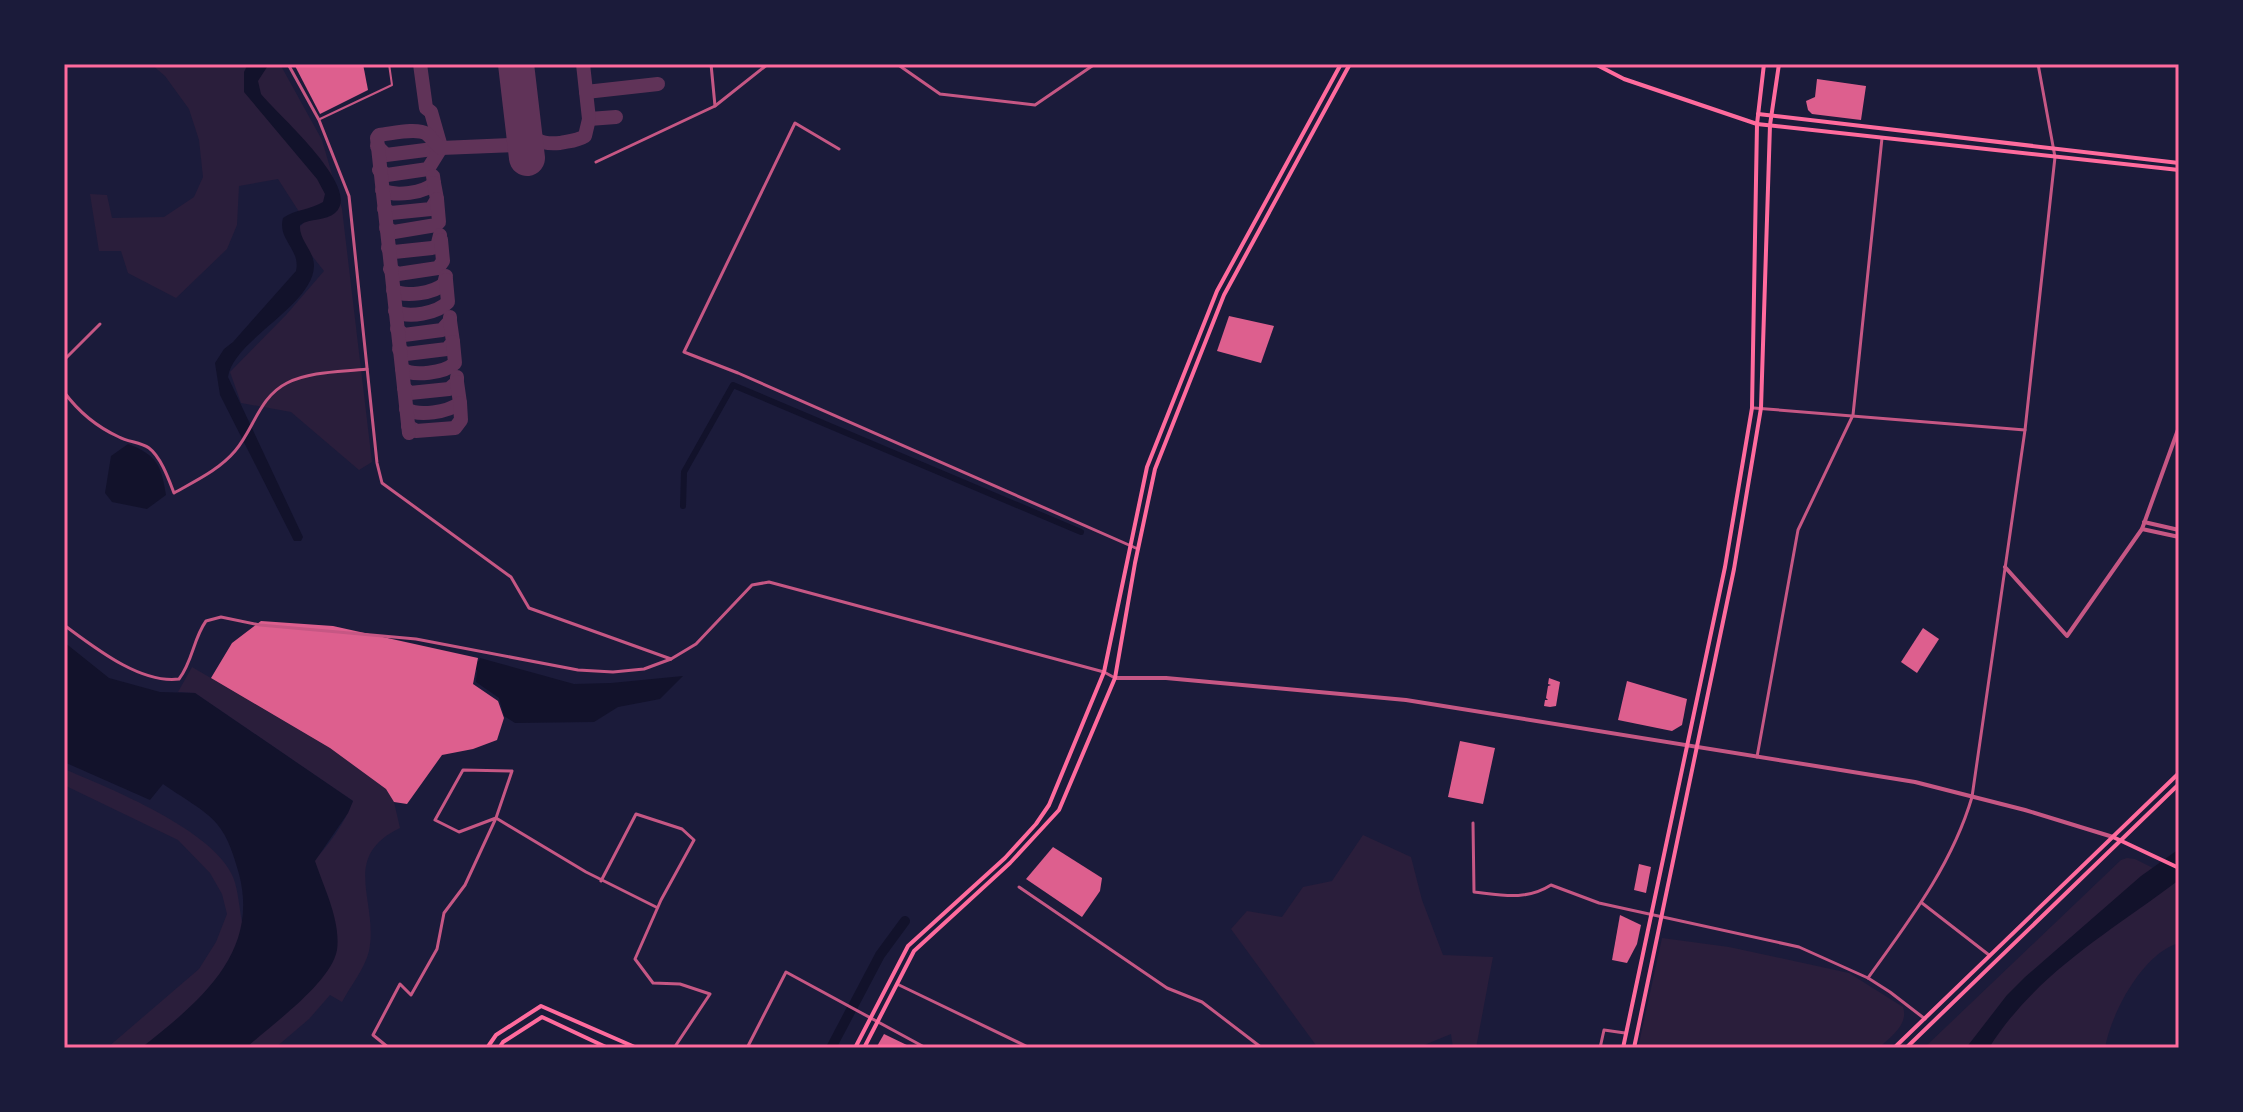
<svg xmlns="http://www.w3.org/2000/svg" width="2243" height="1112" viewBox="0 0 2243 1112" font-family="'Archivo Narrow',sans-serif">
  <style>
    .green { fill: #2a1e3b }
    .water { fill: #12122b }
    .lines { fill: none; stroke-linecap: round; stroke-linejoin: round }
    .canal { stroke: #12122b; stroke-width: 6 }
    .river { stroke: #12122b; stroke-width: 10 }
    .taxiway { stroke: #603358; stroke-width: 14 }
    .runway { stroke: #603358; stroke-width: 36 }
    .building { fill: #dd5f8e }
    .service { stroke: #c65784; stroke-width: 2 }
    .minor { stroke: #c65784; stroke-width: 3 }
    .tertiary { stroke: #c65784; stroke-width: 4 }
    .secondary { stroke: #ff6b9d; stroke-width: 4 }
    .neatline { fill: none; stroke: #ff6b9d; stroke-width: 3 }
  </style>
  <rect width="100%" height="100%" fill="#1b1b3a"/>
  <g class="green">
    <polygon points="151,64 280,64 322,140 342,209 372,462 359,470 291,412 241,403 230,372 286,315 324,271 294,233 305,221 278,179 239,186 237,225 227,249 176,298 128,273 121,251 99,251 90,194 107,195 112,218 164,217 194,197 203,177 199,140 189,109 165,76"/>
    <path d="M192,667L330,748L386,789L394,802L400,828C339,857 379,902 369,951C365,968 350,987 342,1002L330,995L309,1019L275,1048H107L199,969L216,942L227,914L222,894L210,873L178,840L64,785V769C109,788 214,830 233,877C239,892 239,910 243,926C284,889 333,853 353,801L195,693L178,692Z"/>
    <polygon points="1363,835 1411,857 1422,900 1443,955 1493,957 1476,1048 1453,1048 1451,1034 1417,1048 1318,1048 1231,929 1247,911 1282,917 1303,887 1332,881"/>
    <path d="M2127,858L2135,859L2179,881V943C2143,953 2111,1013 2105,1048H1924L2121,860Z"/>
    <path d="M1662,938L1729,947L1849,973L1903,1007C1909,1025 1890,1037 1879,1048H1638Z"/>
  </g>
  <g class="water">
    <path d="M248,64H269L258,81L261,94C277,114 364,189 335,213C326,221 310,218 300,225C299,241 314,250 314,266C313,306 233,340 228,377L303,537L301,541H294L220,395L215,363L224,349L233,342L296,271C301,249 277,240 283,218C296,209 310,210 323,202L325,194L317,179L244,92V72Z"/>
    <path d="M128,444C157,455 161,465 166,495L147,509L112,502L105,493L111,456Z"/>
    <path d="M64,642L109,678L160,692L195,693L353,801L348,813L315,861C324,888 341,921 337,950C331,983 271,1025 246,1048H141C198,1003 260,954 239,874C234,857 229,838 217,824C206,810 178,795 163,784L150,800L64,762Z"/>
    <polygon points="437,654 479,661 480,658 574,684 611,683 683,676 660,699 618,707 594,722 515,723 504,716 499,698 476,682 477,670 401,662"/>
    <path d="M2179,849V880C2110,932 2036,973 1989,1048H1966L2007,995L2025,977L2141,876Z"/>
  </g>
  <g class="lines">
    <polyline class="canal" points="683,506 684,472 733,385 1081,532"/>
    <polyline class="river" points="831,1048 880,955 905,921"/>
    <g class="taxiway">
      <polyline points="420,64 426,108 431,112 441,147"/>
      <polyline points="586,92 658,84"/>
      <polyline points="589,119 616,117"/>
      <path d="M523,121C534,139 537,145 560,143C569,141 577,141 585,136L589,119L583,64"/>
      <polyline points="377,146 386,155 441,148"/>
      <polyline points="379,170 387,175 428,169 441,148"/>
      <path d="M382,190C395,197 425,193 434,183L433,176"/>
      <polyline points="384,209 391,213 431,209 437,199 434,183"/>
      <polyline points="386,228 394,232 436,225 439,222 437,199"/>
      <polyline points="388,248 394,252 432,248 437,247 440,235"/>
      <polyline points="390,269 398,274 438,268 443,261 441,240"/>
      <path d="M393,290C404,298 434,293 444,284L446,276"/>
      <path d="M395,311C408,319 438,313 448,302L446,280"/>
      <polyline points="397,329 404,335 442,330 450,321 450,317"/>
      <polyline points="399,349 406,354 447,349 453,342 450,321"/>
      <path d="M402,369C413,377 445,373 455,363L453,342"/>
      <polyline points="404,388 410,393 449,389 457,382 457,377"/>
      <path d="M406,409C419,417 448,412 460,403L457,382"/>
      <polyline points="408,426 416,431 455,428 461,420 460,403"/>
      <path d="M409,433L377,138L379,135C391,134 416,127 427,134C433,139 434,144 441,148L513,145"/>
    </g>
    <polyline class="runway" points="516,64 527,158"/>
  </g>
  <g class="building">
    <polygon points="294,64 363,64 368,90 320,114"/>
    <polygon points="1817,79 1866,86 1861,120 1812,114 1808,110 1806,101 1815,97"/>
    <polygon points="1229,316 1274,326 1261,363 1217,351"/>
    <polygon points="261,621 333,626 478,658 473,684 498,701 504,718 497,740 473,749 442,755 407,804 394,802 386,789 330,748 211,678 232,643"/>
    <polygon points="1923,628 1939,639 1917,673 1901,662"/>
    <polygon points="1549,678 1560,682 1556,706 1550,707 1544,706 1545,700 1548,700 1546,698 1548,686 1551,685 1548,684"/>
    <polygon points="1627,681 1687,699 1682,725 1672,731 1618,720"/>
    <polygon points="1460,741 1495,748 1483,804 1448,797"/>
    <polygon points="1053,847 1102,878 1100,891 1082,917 1026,879"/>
    <polygon points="1639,864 1651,867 1646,893 1634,890"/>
    <polygon points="1620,915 1641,925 1637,944 1627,963 1612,960"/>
    <polygon points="884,1034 913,1048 876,1048"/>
  </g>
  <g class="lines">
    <polyline class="service" points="320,119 392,85 389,64"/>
    <g class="minor">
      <polyline points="288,64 319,120 349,196 377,463 382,483 511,577 529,608 671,659"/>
      <polyline points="711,64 715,106"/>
      <polyline points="897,64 940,94 1035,105 1095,64"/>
      <polyline points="1135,64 1144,64"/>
      <polyline points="839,149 795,123 684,352 738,373 1138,549"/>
      <polyline points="596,162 715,106 768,64"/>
      <polyline points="64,360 100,324"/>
      <path d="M64,392C78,411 97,427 119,437C128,442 141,442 149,448C161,457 169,480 174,493C195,481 219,470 235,451C254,429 259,397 287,383C311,371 341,372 367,369"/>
      <polyline points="1754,408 2025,430"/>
      <path d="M64,625C94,647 140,684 179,679C193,661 193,639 206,621L221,617L260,625L416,639L578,670L613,672L644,669L671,659L696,644L752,585L769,582L1104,672L1115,678"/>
      <polyline points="1757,757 1798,530 1853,415 1882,138"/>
      <polyline points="496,818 586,872 656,907"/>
      <path d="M1473,823L1474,892C1501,895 1526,901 1551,885L1599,903L1799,947L1868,978L1890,992L1925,1019"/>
      <polyline points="601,881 636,814 682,829 694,840 661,900 635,959 653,983 680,984 710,994 674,1048"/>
      <polyline points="1019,887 1167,988 1202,1002 1262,1048"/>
      <polyline points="1922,903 1989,955"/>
      <path d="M1868,978C1909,921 1952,865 1972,797L2025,430L2055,157L2038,64"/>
      <polyline points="897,984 1030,1048"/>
      <polyline points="389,1048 373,1035 400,984 411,995 437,949 444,913 465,885 496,818 512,771 463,770 435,820 459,832 496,818"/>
      <polyline points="747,1048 786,972 926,1048"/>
      <polyline points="1600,1048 1604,1030 1625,1033"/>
    </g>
    <g class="tertiary">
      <polyline points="2144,522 2179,530"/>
      <polyline points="2142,529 2179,537"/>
      <polyline points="2005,567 2067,636 2142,529 2179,427"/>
      <polyline points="1115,678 1166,678 1406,700 1915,782 2025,810 2113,837"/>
    </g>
    <g class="secondary">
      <polyline points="1595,64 1624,79 1757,124 2179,170"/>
      <polyline points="1758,114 2179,163"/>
      <polyline points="2113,837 2179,868"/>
      <polyline points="487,1048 496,1035 541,1006 637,1048"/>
      <polyline points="499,1048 503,1042 542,1017 608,1048"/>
      <polyline points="855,1048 908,946 1005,858 1036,824 1049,805 1104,672 1147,467 1217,291 1341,64"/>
      <polyline points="864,1048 914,951 1010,863 1059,810 1115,678 1135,563 1155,469 1224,295 1350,64"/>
      <polyline points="1623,1048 1725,567 1752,408 1757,124 1764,64"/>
      <polyline points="1634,1048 1734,569 1761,408 1770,125 1779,64"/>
      <polyline points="1894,1048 2179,773"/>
      <polyline points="1906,1048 2179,784"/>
    </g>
  </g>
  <rect width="2243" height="1112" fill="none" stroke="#1b1b3a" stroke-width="132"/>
  <rect x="66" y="66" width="2111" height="980" class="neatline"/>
</svg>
